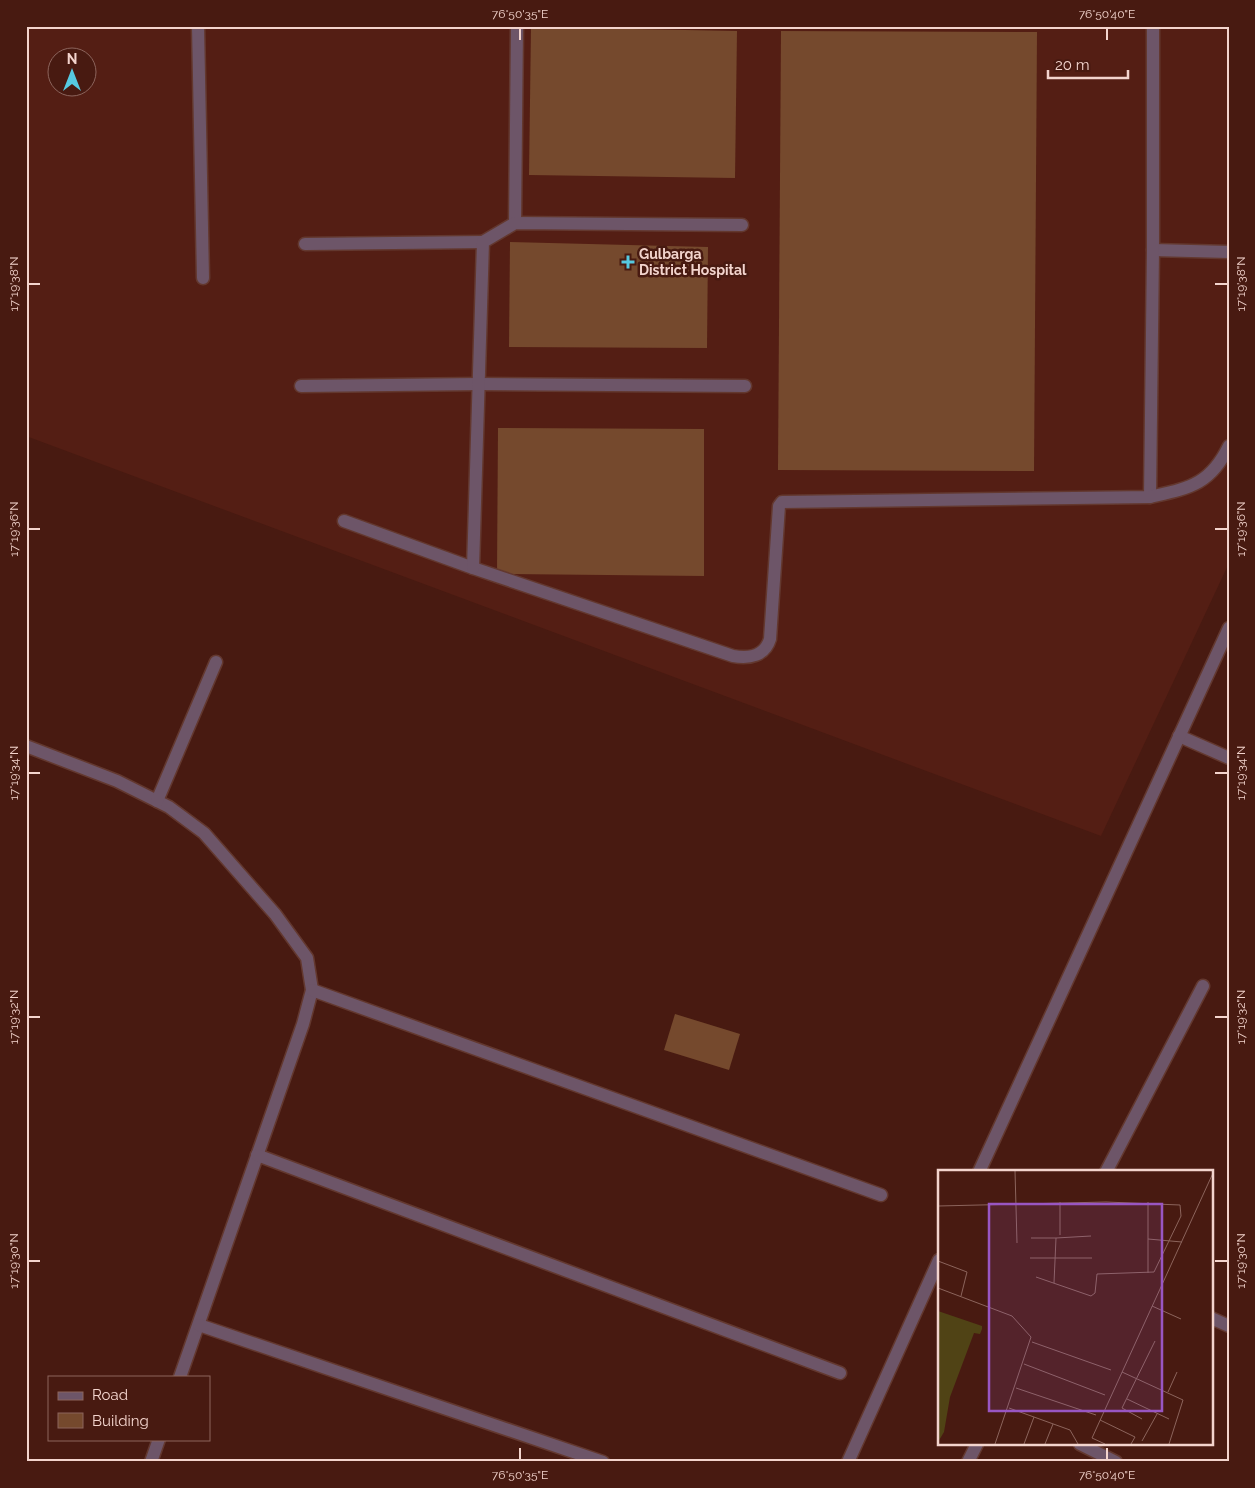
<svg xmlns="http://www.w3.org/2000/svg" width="1255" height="1488" viewBox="0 0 1255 1488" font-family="Raleway,sans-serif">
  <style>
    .built { fill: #541e14; fill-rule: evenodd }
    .building { fill: #75492d }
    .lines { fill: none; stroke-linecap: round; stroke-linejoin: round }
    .minor-casing { stroke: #63382f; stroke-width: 15 }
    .minor { stroke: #6d5568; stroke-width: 12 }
    .ticks { fill: none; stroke: #f3d4cd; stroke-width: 2 }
    .poi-dot { fill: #56c9e0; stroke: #481a11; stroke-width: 2 }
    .labels { text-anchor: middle; stroke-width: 5; stroke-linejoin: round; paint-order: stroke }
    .poi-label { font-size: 14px; font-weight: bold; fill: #f3d4cd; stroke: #481a11; text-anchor: start }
    .inset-road { fill: none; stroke: #8c645c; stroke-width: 1 }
    .view { fill: #9956c2; fill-opacity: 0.15; stroke: #9956c2; stroke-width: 2.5 }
    .inset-edge { fill: none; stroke: #f3d4cd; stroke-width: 2.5 }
    .neatline { fill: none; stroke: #f3d4cd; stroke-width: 2 }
    .ticks-label { font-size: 12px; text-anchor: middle; fill: #f3d4cd }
  </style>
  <rect width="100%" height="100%" fill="#481a11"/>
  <path class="built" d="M26,26H1229V563L1101,836L26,436ZM58,58H88V88H58Z"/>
  <g class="building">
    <polygon points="531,27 737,31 735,178 529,175"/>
    <polygon points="781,31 1037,32 1034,471 778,470"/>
    <polygon points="510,242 708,247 707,348 509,347"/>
    <polygon points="498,428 704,429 704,576 497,574"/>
    <polygon points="675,1014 740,1034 729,1070 664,1050"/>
  </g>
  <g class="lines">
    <defs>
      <g id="minor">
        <polyline points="198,26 203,278"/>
        <polyline points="515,223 517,26"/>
        <polyline points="305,244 483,242"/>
        <polyline points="1153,250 1229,252"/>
        <polyline points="301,386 479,384 745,386"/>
        <polyline points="1150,497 1153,250 1153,26"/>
        <path d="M344,521L473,568L733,656C749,659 765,656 770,639L779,506L782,502L1150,497C1189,488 1210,485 1229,446"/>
        <polyline points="473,568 483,242 515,223 742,225"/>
        <polyline points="1179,736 1229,758"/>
        <polyline points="26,746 117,781 169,807 204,833 275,914 307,958 312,990 303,1024 180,1377"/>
        <polyline points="157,801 216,662"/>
        <polyline points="312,990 881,1195"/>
        <polyline points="257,1155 840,1373"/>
        <polyline points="979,1172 1229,628"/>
        <polyline points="1106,1172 1203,986"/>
        <polyline points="1211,1318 1229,1326"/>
        <polyline points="199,1325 603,1462"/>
        <polyline points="1080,1444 1116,1462"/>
        <polyline points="151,1462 159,1439"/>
        <polyline points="848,1462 939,1260"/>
        <polyline points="968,1462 977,1444"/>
      </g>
    </defs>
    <use href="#minor" class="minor-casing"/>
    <use href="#minor" class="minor"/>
  </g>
  <path class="ticks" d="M520,28V40M1107,28V40M28,284H40M1215,284H1228M28,529H40M1215,529H1228M28,773H40M1215,773H1228M28,1017H40M1215,1017H1228M28,1261H40M1215,1261H1228M520,1448V1460M1107,1448V1460"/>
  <path class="poi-dot" d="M625.5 254.5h5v5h5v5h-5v5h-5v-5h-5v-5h5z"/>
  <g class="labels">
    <g class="poi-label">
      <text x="639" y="259">Gulbarga<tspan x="639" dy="16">District Hospital</tspan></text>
    </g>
  </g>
  <g transform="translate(938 1170)">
    <rect width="275" height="275" fill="#481a11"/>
    <path d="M0,141L44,156V159L42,164L36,163L12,227L6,262L0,272Z" fill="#504315"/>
    <path class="inset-road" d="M77,1L79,73M0,36L168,32L242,35L243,46L216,102L159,104L157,123L153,126L98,107M122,65V32M93,68H118M210,69L244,72M92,88H154M0,91L29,102L23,126M210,103V32M116,113L118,68L153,66M0,118L74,146L93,167L57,274M214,136L243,149M94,172L173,200M86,194L167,225M184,202L245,230L231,274M78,218L158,245M230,222L239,202M189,229L231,249M71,238L132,260L140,274M204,249L184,238L217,171M162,250L197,267L193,274M204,271L219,244M86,274L96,247M107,274L115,254M167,274L154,268L275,3"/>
    <path class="view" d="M51,34H224V241H51Z"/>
    <rect width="275" height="275" class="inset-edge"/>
  </g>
  <rect width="1255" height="1488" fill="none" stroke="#481a11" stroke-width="55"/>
  <rect x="48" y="1376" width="162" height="65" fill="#481a11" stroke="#8c645c"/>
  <rect x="58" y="1392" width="25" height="8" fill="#6d5568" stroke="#8c645c"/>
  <text x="92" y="1400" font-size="15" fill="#f3d4cd">Road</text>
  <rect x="58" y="1413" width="25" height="15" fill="#75492d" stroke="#8c645c"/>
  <text x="92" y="1426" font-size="15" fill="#f3d4cd">Building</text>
  <g transform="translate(72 72)"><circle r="24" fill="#481a11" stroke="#8c645c"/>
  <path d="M0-4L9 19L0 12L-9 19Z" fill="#56c9e0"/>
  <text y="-8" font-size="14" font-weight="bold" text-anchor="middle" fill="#f3d4cd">N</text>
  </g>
  <path d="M1048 70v8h80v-8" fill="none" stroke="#f3d4cd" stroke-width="2.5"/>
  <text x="1055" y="70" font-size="15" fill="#f3d4cd" stroke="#481a11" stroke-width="4" paint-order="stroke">20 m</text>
  <rect x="28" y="28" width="1200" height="1432" class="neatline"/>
  <g class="ticks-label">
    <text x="520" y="18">76°50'35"E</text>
    <text x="1107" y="18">76°50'40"E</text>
    <text transform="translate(14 284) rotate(-90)" y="4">17°19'38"N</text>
    <text transform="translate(1241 284) rotate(-90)" y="4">17°19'38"N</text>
    <text transform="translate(14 529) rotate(-90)" y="4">17°19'36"N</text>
    <text transform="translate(1241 529) rotate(-90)" y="4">17°19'36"N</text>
    <text transform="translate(14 773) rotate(-90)" y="4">17°19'34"N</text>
    <text transform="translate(1241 773) rotate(-90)" y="4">17°19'34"N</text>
    <text transform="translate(14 1017) rotate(-90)" y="4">17°19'32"N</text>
    <text transform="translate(1241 1017) rotate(-90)" y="4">17°19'32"N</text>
    <text transform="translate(14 1261) rotate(-90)" y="4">17°19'30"N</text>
    <text transform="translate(1241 1261) rotate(-90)" y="4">17°19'30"N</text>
    <text x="520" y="1479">76°50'35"E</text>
    <text x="1107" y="1479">76°50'40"E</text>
  </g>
</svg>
